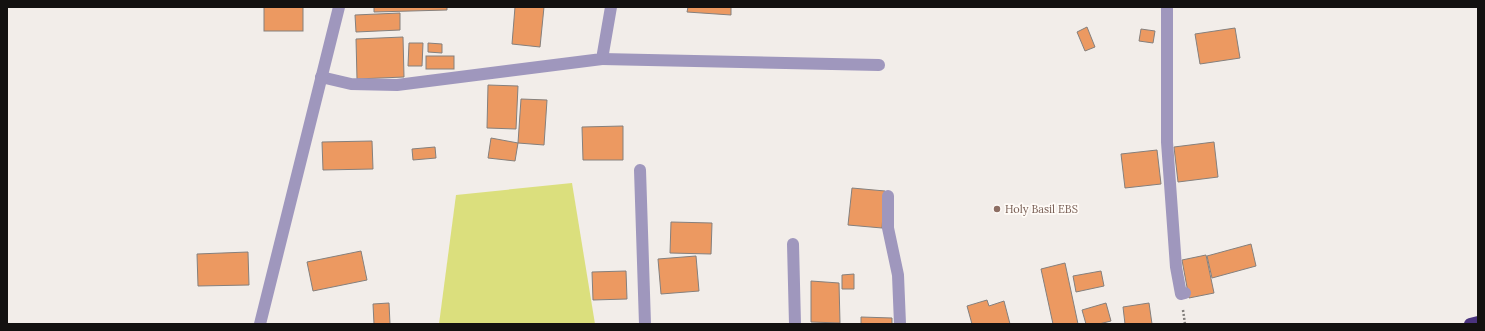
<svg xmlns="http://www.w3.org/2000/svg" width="1485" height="331" viewBox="0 0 1485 331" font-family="Lora,serif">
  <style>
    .green { fill: #dbdf7d }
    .building { fill: #ec9961; stroke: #85807d }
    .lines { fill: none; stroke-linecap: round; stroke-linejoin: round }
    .path { stroke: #817e7b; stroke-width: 2.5; stroke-dasharray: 2 2; stroke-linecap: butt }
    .street { stroke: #9f97bd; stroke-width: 12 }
    .highway { stroke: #4a337e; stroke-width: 12 }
    .education-dot { fill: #8d6e63; stroke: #fffbf7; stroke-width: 1.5 }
    .labels { text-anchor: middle; stroke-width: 3.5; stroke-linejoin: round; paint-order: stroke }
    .education-label { font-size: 11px; fill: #785e54; stroke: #fffbf7; text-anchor: start }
  </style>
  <rect width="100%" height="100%" fill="#f2ede9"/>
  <polygon class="green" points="572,183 595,324 439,324 456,195"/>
  <g class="building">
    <rect x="264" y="7" width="39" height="24"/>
    <polygon points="374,7 447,7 447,10 374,12"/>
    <polygon points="515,7 544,7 540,47 512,44"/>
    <polygon points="688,7 731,7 731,15 687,12"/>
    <polygon points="400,13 400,30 356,32 355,15"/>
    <polygon points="1087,27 1095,47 1085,51 1077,32"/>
    <polygon points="1235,28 1240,58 1200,64 1195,34"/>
    <polygon points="1141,29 1155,31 1153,43 1139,41"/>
    <polygon points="403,37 404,77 357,79 356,39"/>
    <polygon points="409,43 423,43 422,66 408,66"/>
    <polygon points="428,43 442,44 442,53 428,52"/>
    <rect x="426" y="56" width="28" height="13"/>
    <polygon points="488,85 518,86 516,129 487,128"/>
    <polygon points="521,99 547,100 544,145 518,143"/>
    <polygon points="623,126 623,160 583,160 582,127"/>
    <polygon points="491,138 518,143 515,161 488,158"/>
    <polygon points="372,141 373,169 323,170 322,142"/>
    <polygon points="1214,142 1218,177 1178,182 1174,147"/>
    <polygon points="435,147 436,158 413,160 412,149"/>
    <polygon points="1157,150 1161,184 1125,188 1121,154"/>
    <polygon points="852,188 885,191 882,228 848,225"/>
    <polygon points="671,222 712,223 711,254 670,253"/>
    <polygon points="1251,244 1256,266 1212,278 1207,256"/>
    <polygon points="361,251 367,280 313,291 307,262"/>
    <polygon points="248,252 249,285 198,286 197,254"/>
    <polygon points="1206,255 1214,293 1189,298 1182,260"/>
    <polygon points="696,256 699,291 661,294 658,259"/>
    <polygon points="1065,263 1078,324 1053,324 1041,269"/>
    <polygon points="626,271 627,299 593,300 592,272"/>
    <polygon points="1101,271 1104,286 1076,292 1073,276"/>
    <polygon points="854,274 854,289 842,289 842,275"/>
    <polygon points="811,281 839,283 840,323 811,322"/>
    <polygon points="987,300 989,306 1004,301 1010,324 972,324 967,306"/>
    <polygon points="389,303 390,324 374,324 373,304"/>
    <polygon points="1106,303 1111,321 1099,324 1086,324 1082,310"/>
    <polygon points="1149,303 1152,324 1125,324 1123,307"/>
    <polygon points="861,317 892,318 892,324 861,324"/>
  </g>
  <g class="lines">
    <polyline class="path" points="1183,310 1185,324"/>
    <g class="street">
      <polyline points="1167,7 1167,142 1176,267 1181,294 1185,293"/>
      <polyline points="602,59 879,65"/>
      <polyline points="321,77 351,84 397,85 602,59 611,7"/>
      <polyline points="640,170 645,324"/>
      <polyline points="888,196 888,228 898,275 900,324"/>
      <polyline points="793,244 795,324"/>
      <polyline points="260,324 339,7"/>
    </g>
    <polyline class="highway" points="1470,324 1478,322"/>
  </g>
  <circle class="education-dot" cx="997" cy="209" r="4"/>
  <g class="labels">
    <g class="education-label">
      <text x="1005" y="213">Holy Basil EBS</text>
    </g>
  </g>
  <rect width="1485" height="331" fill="none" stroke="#131110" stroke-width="16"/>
</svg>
